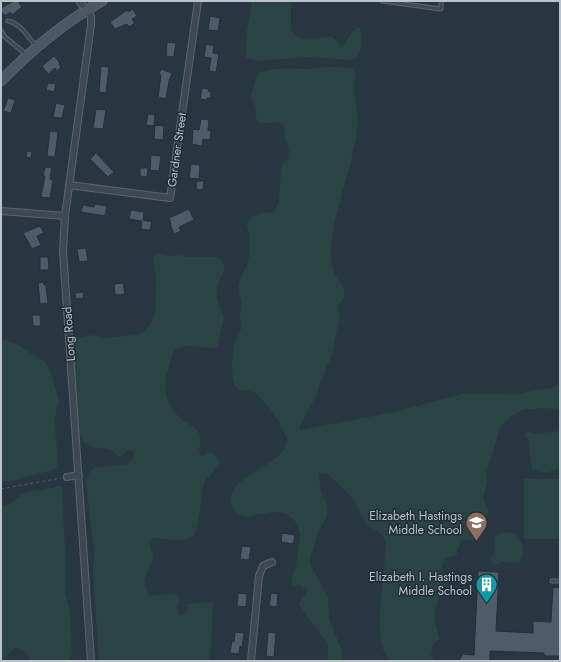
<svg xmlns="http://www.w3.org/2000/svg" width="561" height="662" viewBox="0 0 561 662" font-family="Jost,sans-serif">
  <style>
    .green { fill: #2a4343 }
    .building { fill: #4d5c68; stroke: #232f39 }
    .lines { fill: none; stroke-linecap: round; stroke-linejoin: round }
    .lane-casing { stroke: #5b666f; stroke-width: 5 }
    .street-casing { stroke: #5b666f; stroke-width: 8 }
    .secondary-casing { stroke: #5b666f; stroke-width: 11 }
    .path { stroke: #495f5f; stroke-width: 1; stroke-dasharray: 3 3; stroke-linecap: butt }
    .lane { stroke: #3d4852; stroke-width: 3 }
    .street { stroke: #3d4852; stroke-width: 6 }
    .secondary { stroke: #4b5765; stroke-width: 9 }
    .labels { text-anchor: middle; stroke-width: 3; stroke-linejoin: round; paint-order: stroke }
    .street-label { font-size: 12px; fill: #bac3cc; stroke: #212d37 }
    .poi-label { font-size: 12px; fill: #bac3cc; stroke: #212d37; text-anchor: end }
  </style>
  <rect width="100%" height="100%" fill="#283642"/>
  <g class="green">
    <path d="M252,1H291V30C301,46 317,37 331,36L342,46C349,41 350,29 359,27C363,31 362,50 358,56C356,59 353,59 350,60L309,57L258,61L246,58V37Z"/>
    <path d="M332,67L352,68L356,74C351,94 360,111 357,131C357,136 355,141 354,146C352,151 353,156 351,161C343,192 331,224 331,256C331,264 334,273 338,279C345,290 348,295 338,305L340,315L332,355L319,385L316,396L299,428L300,430L394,412L462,394H505C516,397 524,391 536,390C544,389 552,389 560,385V408L555,409L542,408L523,410L513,415L501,426L486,474L487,482L483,498L489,511C485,526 476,515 481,538C477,540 468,539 461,541L456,556L446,558L442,564C443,573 447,580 447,589C430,605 434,618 439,639L433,646L431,655L435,661C424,661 404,662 395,661C365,655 389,563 385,541C383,532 374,530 368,525C362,519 359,508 354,501C346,490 336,482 326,473L319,475L321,493L327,504L328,510L325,521L318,532L310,559V564L328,596L329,619L342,651V661H328V645L299,605C300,599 306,596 308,590L299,585L296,586L293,585L291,580L296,566L300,535C299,529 297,522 292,518C281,509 268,513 255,515C252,516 249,517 246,517C240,516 232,510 231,504C225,472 292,466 286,437C284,428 264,400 257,394C250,388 238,394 234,384C231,377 232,353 234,345C236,339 240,334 241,328C241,325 240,322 240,319C240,313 241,307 241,301C240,297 239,293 239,289C238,279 247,267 249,257C250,250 250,241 249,233C249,231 247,227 247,225C249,213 266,211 274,213L279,199L281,170L283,164L288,158L289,150L285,140L284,125L277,122L260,124L256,118V107L251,100V94L258,73C273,67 288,68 304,69C314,69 323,67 332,67Z"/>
    <path d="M159,254L171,256L180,255L188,257H213L221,259L225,267C216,289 212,295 224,316L218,346C208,351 198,345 187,346C183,346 178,349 174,350C166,378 157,394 180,418C187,425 193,423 199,433C204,441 195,449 202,456L210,452L213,453L220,462C217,465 217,467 215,470C212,475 206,477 204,483C201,501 200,519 194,536C182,543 167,539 153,538L150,545L153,555V559L144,580L148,594L150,596L169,594L178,595L180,599L177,607L179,615H182L187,610L188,604L210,602L213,604L211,650L209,661H99L93,575L94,554L86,483C87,477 88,472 94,468L128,464C132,460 135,457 134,452L129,450L119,457C110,444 96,452 86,443C70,429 73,369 72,347L74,340L76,338L91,335L103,338L136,335L142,333L148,327L155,315L156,278L153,257Z"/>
    <polygon points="1,338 16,344 44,361 50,369 59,401 54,420 58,458 57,466 53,470 11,481 1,481"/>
    <polygon points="528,431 533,434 560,431 560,468 546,473 532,470 528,440 524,436 525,433"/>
    <rect x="524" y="479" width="36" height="60"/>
    <polygon points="59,486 61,486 62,489 66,567 65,592 70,613 72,654 70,658 66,661 32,661 22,649 16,648 9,653 5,661 1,661 1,506 9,505 21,495 29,491 43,490"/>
    <path d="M508,532C522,536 528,550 519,563L500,562L497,564H493L491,561L490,558L494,554L495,536L499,534Z"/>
  </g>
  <g class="building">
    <polygon points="14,1 18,1 22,7 12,15 10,12 5,16 1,11 1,8"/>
    <polygon points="133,9 137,16 132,19 135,23 129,27 127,24 115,29 110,22 127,10 128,12"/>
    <polygon points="210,16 220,18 218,31 208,30"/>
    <polygon points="167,42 176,43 174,57 166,56"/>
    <polygon points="206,44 214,46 213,53 219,54 216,72 209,71 211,58 204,57"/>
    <polygon points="54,56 60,63 59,64 61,67 57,71 55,68 48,74 42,66"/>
    <polygon points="101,66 109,67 106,93 99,92"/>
    <polygon points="161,69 172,73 169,81 166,99 158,97 161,75 159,74"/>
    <polygon points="48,83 56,84 54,92 46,90"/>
    <polygon points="202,88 209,89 208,91 211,92 211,98 207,98 207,100 200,99"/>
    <polygon points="8,98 15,100 11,113 3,111"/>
    <polygon points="56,103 65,105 62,118 53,117"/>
    <polygon points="96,109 106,110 103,129 93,128"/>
    <polygon points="148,114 155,115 154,126 146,125"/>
    <polygon points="201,119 209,120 208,130 211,131 210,140 203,139 202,146 192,144 193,129 199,130"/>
    <polygon points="155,125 164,126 163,140 154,139"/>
    <polygon points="50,131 58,132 55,157 47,156"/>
    <polygon points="27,151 32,152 31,158 26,157"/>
    <polygon points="96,153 114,172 108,177 90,159"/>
    <polygon points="151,155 161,156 159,171 150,170"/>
    <polygon points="191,164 200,165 199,179 189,178"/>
    <polygon points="45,167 52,168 50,179 53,180 50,198 41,197 45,176 43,176"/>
    <polygon points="140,168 148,168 147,177 140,176"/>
    <polygon points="197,181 204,181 203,190 196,189"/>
    <polygon points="95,204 107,206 105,216 81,212 83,205 94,207"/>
    <polygon points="189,209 194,220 179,227 181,231 174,234 170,224 171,224 169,218"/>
    <polygon points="131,210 144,212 143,220 152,222 150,230 141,229 142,221 129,219"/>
    <polygon points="40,226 44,233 37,236 41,245 32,249 23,233"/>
    <polygon points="86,248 88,261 79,262 77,249"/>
    <polygon points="40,257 48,257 49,270 40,270"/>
    <polygon points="43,282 44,285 46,285 48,303 40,304 38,283"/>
    <polygon points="123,283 125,294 115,295 114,284"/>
    <polygon points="83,292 84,298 76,299 75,293"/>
    <polygon points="32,315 40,315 41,326 33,326"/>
    <polygon points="282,533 295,535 293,544 281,542"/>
    <polygon points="242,546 251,547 249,560 240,559"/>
    <polygon points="478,571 499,572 496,631 533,633 533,621 551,622 553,587 560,588 560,656 547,656 544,655 544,653 490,651 490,661 459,661 463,654 474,655"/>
    <polygon points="238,593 247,594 246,607 237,606"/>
    <polygon points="271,593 278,594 277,607 269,606"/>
    <polygon points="235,632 244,633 242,647 240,646 239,654 230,653 232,641 234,642"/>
    <polygon points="268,632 276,633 274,657 266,656"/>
  </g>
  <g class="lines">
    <defs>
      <g id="lane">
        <polyline points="382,1 441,9 441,1"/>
        <path d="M8,21C20,23 28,37 36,46"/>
        <polyline points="1,31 5,37 27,55"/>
        <polyline points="552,581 560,581"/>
      </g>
      <g id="street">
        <polyline points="79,1 91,16 91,25 65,216 63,251 91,661"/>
        <polyline points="69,185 170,198 198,1"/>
        <polyline points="1,211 65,216"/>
        <polyline points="67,477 79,475"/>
        <polyline points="251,661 259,576 263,566 272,562"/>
      </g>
      <path id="secondary" d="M1,81C31,50 65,22 102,1"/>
    </defs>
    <use href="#lane" class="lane-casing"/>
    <use href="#street" class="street-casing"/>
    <use href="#secondary" class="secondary-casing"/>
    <polyline class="path" points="1,489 61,478"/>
    <use href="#lane" class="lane"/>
    <use href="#street" class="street"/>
    <use href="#secondary" class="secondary"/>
  </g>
  <defs>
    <symbol id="school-pin" viewBox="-11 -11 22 30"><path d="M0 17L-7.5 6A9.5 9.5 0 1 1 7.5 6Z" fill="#8d6e63" stroke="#212d37"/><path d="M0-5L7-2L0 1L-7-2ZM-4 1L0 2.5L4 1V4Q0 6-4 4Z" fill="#fff"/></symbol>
    <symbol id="building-pin" viewBox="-11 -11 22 30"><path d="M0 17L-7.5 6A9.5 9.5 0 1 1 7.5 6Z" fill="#0f9aa8" stroke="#212d37"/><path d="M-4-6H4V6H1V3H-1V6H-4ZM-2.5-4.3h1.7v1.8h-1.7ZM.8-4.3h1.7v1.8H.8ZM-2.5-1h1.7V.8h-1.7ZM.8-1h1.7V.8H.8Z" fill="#fff"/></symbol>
  </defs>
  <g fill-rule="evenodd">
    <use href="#school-pin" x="464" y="510" width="25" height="34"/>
    <use href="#building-pin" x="474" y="572" width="25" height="34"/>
  </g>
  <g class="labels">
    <g class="street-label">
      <text transform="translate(177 150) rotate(-82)" y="4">Gardner Street</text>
      <text transform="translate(69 334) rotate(-94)" y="4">Long Road</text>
    </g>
    <g class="poi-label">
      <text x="462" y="520">Elizabeth Hastings<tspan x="462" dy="14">Middle School</tspan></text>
      <text x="472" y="581">Elizabeth I. Hastings<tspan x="472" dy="14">Middle School</tspan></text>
    </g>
  </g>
  <rect width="561" height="662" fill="none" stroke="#bac3cc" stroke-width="4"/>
</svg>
